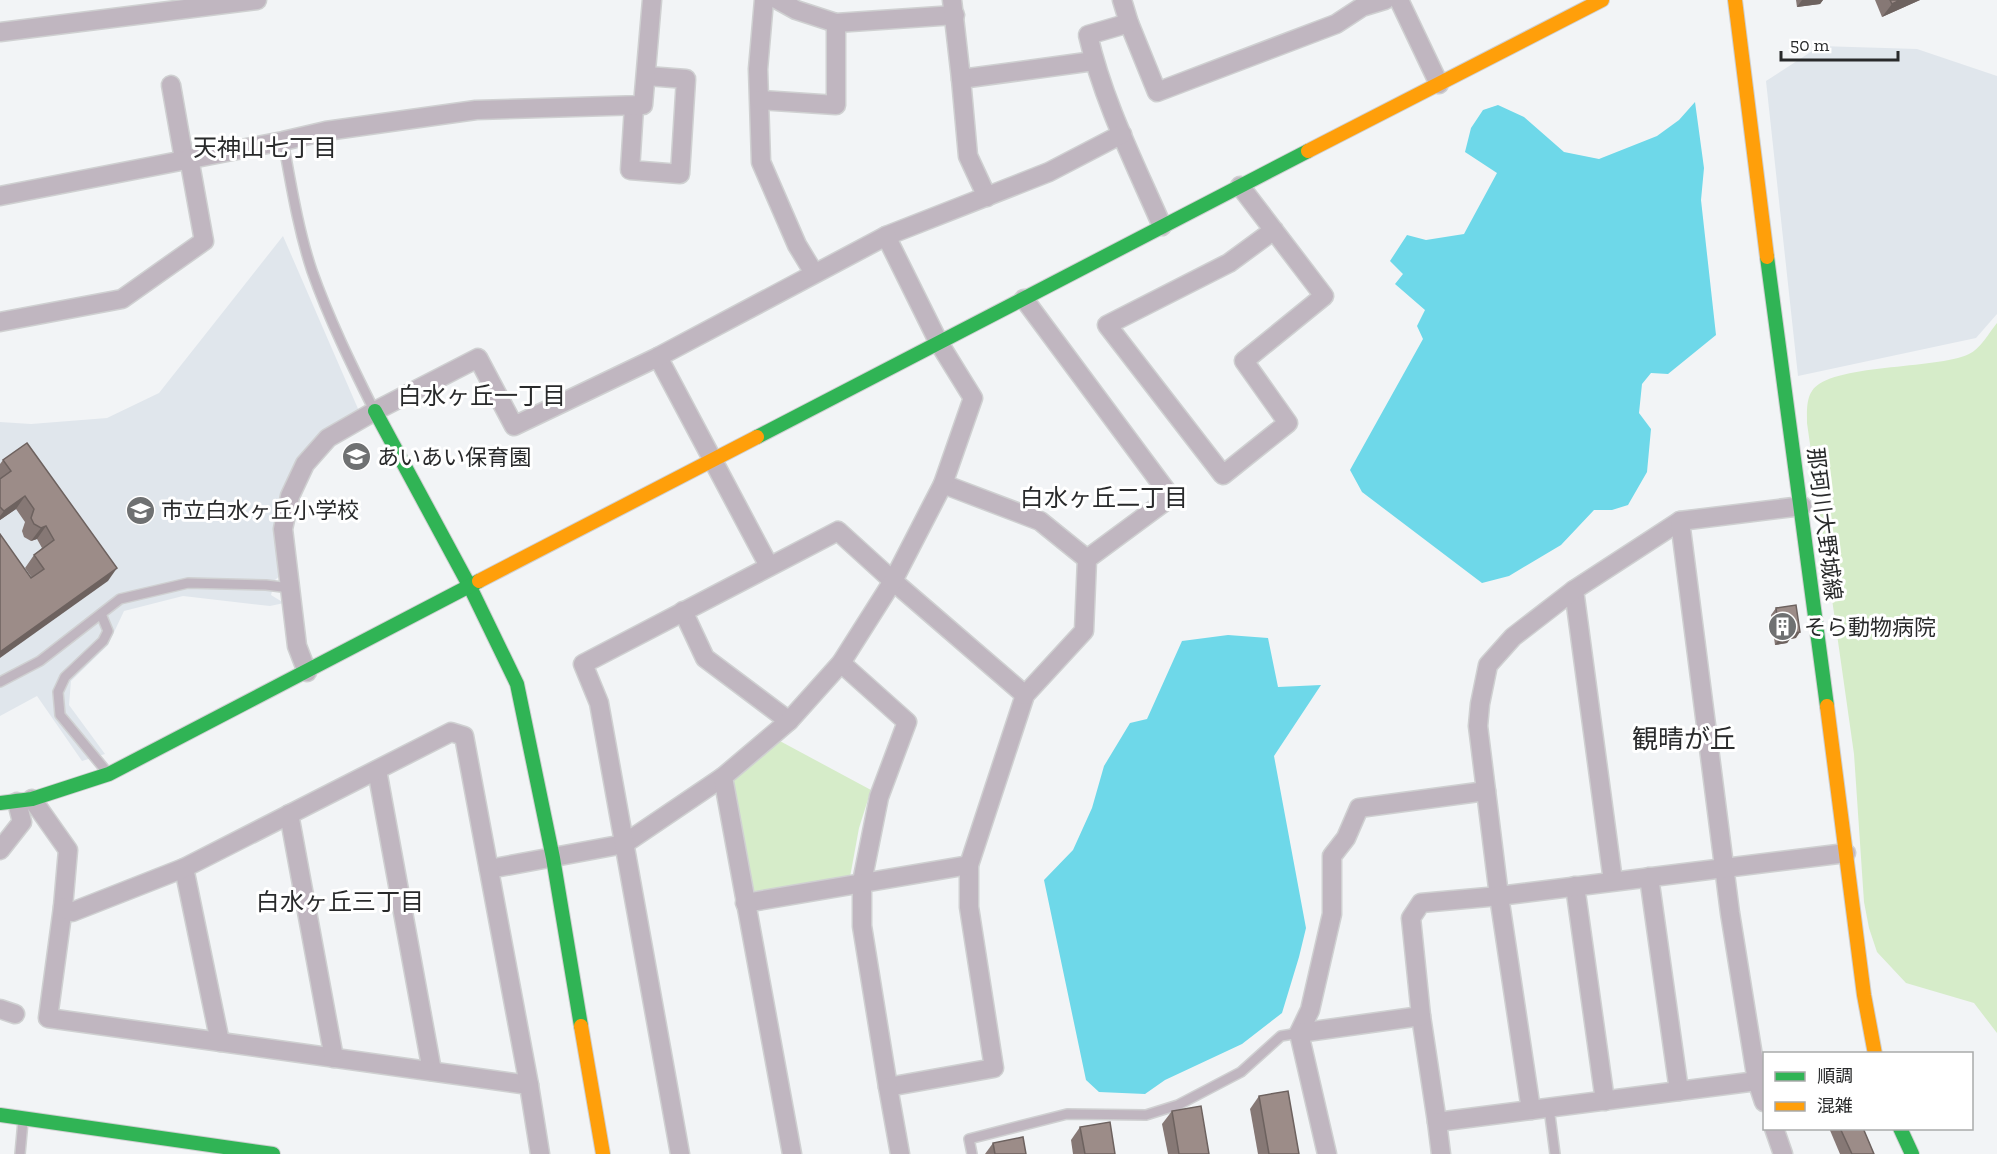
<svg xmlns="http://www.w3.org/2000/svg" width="1997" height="1154" viewBox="0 0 1997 1154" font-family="'Zilla Slab','Noto Sans JP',serif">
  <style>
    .built { fill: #e0e6ec }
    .green { fill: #d6ecc9 }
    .water { fill: #6ed8e9 }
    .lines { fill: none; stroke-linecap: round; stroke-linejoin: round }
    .lane-casing { stroke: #cfd0d1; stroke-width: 12 }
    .street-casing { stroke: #cfd0d1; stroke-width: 21 }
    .fast-casing { stroke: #cfd0d1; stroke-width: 16 }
    .slow-casing { stroke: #cfd0d1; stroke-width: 16 }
    .lane { stroke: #c0b6c0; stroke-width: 9 }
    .street { stroke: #c0b6c0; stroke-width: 18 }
    .fast { stroke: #30b455; stroke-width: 14 }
    .slow { stroke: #ff9f0a; stroke-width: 14 }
    .wall { fill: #867875 }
    .shaded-wall { fill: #6d625f }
    .building { fill: #9c8c88; stroke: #6d625f; stroke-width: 1.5 }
    .labels { text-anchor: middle; stroke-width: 6; stroke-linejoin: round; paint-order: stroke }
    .poi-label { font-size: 22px; fill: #292a2b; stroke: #fff; text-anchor: start }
    .street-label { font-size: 22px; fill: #292a2b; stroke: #fff }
    .neighbourhood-label { font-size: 24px; fill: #292a2b; stroke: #fff }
    .quarter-label { font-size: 26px; fill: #292a2b; stroke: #fff }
  </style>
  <rect width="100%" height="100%" fill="#f2f4f6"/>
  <g class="built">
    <polygon points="1820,46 1917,49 1997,76 1997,314 1976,338 1798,376 1766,81"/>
    <polygon points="283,236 359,411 321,435 298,458 282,496 282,574 275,580 271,595 284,603 270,606 183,596 124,611 108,645 71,681 69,705 105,754 82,761 37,696 0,716 0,422 31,424 107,418 159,393"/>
  </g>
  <g class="green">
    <path d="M1997,323V1033L1974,1003L1906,983L1877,952L1869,928L1864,902L1854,754L1807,423C1807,412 1806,400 1812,391C1830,363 1936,370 1969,354C1980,349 1989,333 1997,323Z"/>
    <polygon points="778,740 871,790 859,828 850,877 751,893 732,779"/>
  </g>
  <g class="water">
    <polygon points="1695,102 1704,168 1701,200 1716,335 1668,374 1651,373 1642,384 1639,413 1651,429 1647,472 1628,505 1612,510 1594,510 1561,545 1509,576 1482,583 1362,492 1350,470 1423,339 1417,326 1425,310 1395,284 1403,274 1390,261 1407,235 1426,240 1464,234 1497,173 1465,152 1471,128 1483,110 1498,105 1524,117 1564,152 1599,159 1657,136 1679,120"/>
    <polygon points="1228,635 1268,638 1278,687 1321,685 1274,756 1306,928 1299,957 1282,1013 1242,1044 1165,1080 1145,1094 1099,1092 1086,1080 1044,880 1073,850 1092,808 1104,766 1130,723 1147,719 1182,641"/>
  </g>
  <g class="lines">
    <defs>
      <g id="lane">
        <path d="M283,141C291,184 298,229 312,271C329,319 351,364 374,410"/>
        <polyline points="101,614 108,631 103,641 65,677 58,692 60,715 107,772"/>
        <polyline points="0,682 40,661 120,599 188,583 266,585 290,588"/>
        <polyline points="1549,1108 1555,1154"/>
        <polyline points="20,1154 23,1121"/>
        <polyline points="972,1154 969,1139 1067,1114 1146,1115 1178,1105 1241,1072 1281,1036 1299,1033"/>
      </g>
      <g id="street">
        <polyline points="764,0 758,69 761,162 797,245 814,273"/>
        <polyline points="778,0 796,10 836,23 955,15"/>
        <polyline points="952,0 961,79 1094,61"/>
        <polyline points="1122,0 1129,23 1157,92 1336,24 1362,7 1385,0"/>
        <polyline points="1399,0 1439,84"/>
        <path d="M1129,23L1088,35C1103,101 1135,164 1162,226"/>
        <polyline points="0,32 257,0"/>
        <polyline points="961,79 968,156 987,197"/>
        <polyline points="171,85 184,159"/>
        <polyline points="760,100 836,105 836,23"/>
        <polyline points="634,107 630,170 680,174 686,79 647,76"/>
        <polyline points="1240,186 1324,296 1244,361 1288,423 1223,475 1107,325 1229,263 1274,230"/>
        <polyline points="0,196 283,141 326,131 476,110 643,105 652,0"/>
        <polyline points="0,322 122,299 204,241 189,158"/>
        <polyline points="658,357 769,566"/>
        <polyline points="943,484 1040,521 1087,559"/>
        <polyline points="683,611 705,658 789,721"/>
        <polyline points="841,663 907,722 879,797 862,882 862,926 888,1087 994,1068 969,907 969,865 1025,695 1084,631 1087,559 1171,497 1024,299"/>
        <polyline points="307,672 297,646 283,529 290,496 305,464 328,438 375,411 478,358 514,426 658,357 886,236 1049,172 1122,134"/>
        <polyline points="377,770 432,1071"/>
        <polyline points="32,799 68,850 63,907 48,1018 529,1085 540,1154"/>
        <polyline points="289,814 334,1058"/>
        <polyline points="0,850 22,822 17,802"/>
        <polyline points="184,868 220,1042"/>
        <polyline points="489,869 624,844 723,777"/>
        <polyline points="1649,877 1679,1091"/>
        <polyline points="1613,881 1574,590 1680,521"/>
        <polyline points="1575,886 1605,1101"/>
        <polyline points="745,903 969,865"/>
        <polyline points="63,907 72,912 184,868 451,732 464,736 529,1085"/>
        <polyline points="0,1009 15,1014"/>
        <polyline points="1421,1016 1437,1122 1757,1081"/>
        <polyline points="1299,1033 1310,1010 1332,914 1332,856 1346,838 1359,808 1486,791"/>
        <polyline points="888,1087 900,1154"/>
        <polyline points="1764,1102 1757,1081 1730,913 1680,521 1802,506"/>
        <polyline points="1531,1110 1499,896 1478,726 1480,704 1488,665 1513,637 1574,590"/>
        <polyline points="1437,1122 1441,1154"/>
        <polyline points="1774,1128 1783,1154"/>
        <polyline points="680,1154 599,703 583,664 838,531 893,581 1025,695"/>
        <polyline points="792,1154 723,777 789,721 841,663 893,581 943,484 973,398 939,343 886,236"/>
        <polyline points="1327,1154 1299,1033 1421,1016 1411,918 1421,903 1499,896 1846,853"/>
      </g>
      <g id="fast">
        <polyline points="1767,257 1827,706"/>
        <polyline points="375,411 470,587 517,684 553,858 581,1026"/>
        <polyline points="757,437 1308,151"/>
        <polyline points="0,803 32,799 109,774 479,581"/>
        <polyline points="0,1115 273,1154"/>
        <polyline points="1900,1128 1912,1154"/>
      </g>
      <g id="slow">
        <polyline points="1735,0 1767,257"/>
        <polyline points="1308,151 1602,0"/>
        <polyline points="479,581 757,437"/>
        <polyline points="1827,706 1864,995 1875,1054"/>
        <polyline points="581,1026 603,1154"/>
      </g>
    </defs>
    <use href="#lane" class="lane-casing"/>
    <use href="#street" class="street-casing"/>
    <use href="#fast" class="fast-casing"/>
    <use href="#slow" class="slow-casing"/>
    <use href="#lane" class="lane"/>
    <use href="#street" class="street"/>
    <use href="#fast" class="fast"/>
    <use href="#slow" class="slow"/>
  </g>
  <g class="wall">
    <polygon points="1796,0 1823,0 1820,4 1797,7"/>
    <polygon points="1875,0 1920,0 1882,17"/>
    <polygon points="3,460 108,581 31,578 32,578 25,568 34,555 42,548 37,539 31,541 24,537 22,531 25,522 16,509 0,520 0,464"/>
    <polygon points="1776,608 1796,638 1790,639 1787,643 1775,645 1771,615"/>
    <polygon points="1259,1096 1299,1154 1258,1154 1250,1109"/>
    <polygon points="1172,1111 1209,1154 1168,1154 1162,1124"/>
    <polygon points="1080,1127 1115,1154 1073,1154 1071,1140"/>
    <polygon points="1829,1128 1863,1128 1874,1154 1840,1154"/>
    <polygon points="993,1143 1026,1154 985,1154"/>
  </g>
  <g class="shaded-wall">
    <polygon points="1802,0 1823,0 1820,4 1797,7"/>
    <polygon points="1900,0 1920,0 1882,17 1892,4"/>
    <polygon points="25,496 16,509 0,520 0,516 4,511"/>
    <polygon points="46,526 37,539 31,541 41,528"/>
    <polygon points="117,568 108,581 0,658 0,652"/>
    <polygon points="1800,632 1796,638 1790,639 1787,643 1775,645 1780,638 1791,633"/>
  </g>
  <g class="building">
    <polygon points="1890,0 1900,0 1892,4"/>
    <polygon points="27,443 117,568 0,652 0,534 31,578 44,569 34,555 54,540 46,526 41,528 34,524 31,518 34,509 25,496 4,511 0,507 0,479 11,471 3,460"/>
    <polygon points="1796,605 1800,632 1791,633 1792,637 1780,638 1776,608"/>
    <polygon points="1288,1091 1299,1154 1269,1154 1259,1096"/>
    <polygon points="1201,1106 1209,1154 1179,1154 1172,1111"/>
    <polygon points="1110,1122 1115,1154 1085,1154 1080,1127"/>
    <polygon points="1840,1128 1863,1128 1874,1154 1852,1154"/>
    <polygon points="1023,1137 1026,1154 995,1154 993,1143"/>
  </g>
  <defs>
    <symbol id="school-disc" viewBox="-11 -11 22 22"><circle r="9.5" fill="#6f7172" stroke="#fff"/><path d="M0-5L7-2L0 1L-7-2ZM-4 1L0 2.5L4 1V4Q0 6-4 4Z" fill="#fff"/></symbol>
    <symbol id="building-disc" viewBox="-11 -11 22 22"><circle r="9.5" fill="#6f7172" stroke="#fff"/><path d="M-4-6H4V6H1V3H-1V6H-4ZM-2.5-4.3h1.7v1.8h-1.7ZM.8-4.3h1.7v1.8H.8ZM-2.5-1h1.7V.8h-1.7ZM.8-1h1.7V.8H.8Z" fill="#fff"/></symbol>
  </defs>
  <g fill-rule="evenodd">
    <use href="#school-disc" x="340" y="440" width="33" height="33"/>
    <use href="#school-disc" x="124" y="494" width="33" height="33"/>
    <use href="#building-disc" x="1766" y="610" width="33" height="33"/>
  </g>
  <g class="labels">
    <g class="poi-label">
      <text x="377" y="465">あいあい保育園</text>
      <text x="161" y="518">市立白水ヶ丘小学校</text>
      <text x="1804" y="635">そら動物病院</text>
    </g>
    <g class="street-label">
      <text transform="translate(1825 524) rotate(83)" y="8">那珂川大野城線</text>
    </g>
    <g class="neighbourhood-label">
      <text x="265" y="156">天神山七丁目</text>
      <text x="482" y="404">白水ヶ丘一丁目</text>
      <text x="1104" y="506">白水ヶ丘二丁目</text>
      <text x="340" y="910">白水ヶ丘三丁目</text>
    </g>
    <g class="quarter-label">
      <text x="1684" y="748">観晴が丘</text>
    </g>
  </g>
  <rect x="1763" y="1052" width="210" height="78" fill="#ffffff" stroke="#a9aaaa" stroke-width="1.5"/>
  <rect x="1775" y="1072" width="30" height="9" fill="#30b455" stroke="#a9aaaa" stroke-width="1.5"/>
  <text x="1817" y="1082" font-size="18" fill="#292a2b">順調</text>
  <rect x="1775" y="1102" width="30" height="9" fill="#ff9f0a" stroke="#a9aaaa" stroke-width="1.5"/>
  <text x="1817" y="1112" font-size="18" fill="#292a2b">混雑</text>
  <path d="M1781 51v9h117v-9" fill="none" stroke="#292a2b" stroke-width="3"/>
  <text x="1790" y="51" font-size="18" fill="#292a2b" stroke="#ffffff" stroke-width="4.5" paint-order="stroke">50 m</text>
</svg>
